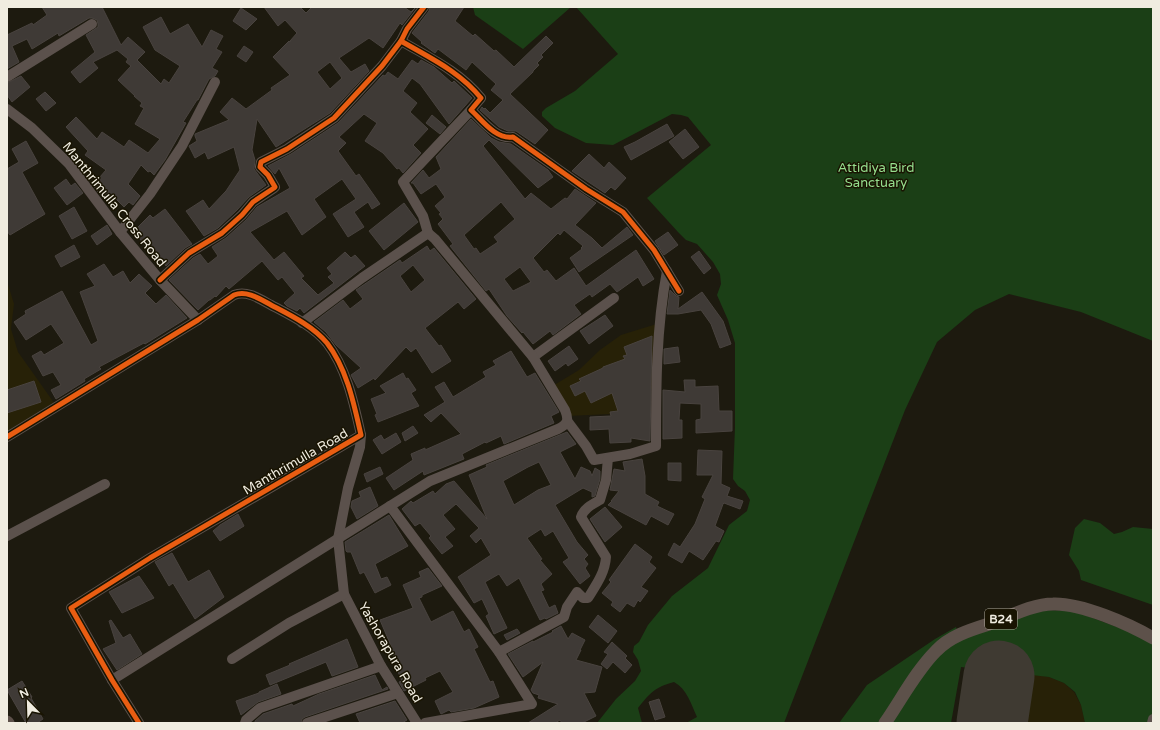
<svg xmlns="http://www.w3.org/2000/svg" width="1160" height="730" viewBox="0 0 1160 730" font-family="'Varela Round',sans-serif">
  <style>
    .built { fill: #272107 }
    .green { fill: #1b3f16 }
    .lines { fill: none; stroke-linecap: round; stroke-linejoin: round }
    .runway { stroke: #3f3a32; stroke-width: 71 }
    .building { fill: #3f3a36; stroke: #49433f; fill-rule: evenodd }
    .minor { stroke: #5b514c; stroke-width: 10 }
    .major { stroke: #5d514a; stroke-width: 13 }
    .cycleway-casing { stroke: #191402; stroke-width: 8 }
    .cycleway { stroke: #e95d12; stroke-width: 5 }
    .labels { text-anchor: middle; stroke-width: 3; stroke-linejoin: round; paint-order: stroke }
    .shield { fill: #191402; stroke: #b0ab9d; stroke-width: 1 }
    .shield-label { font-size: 12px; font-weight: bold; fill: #f0ece0 }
    .park-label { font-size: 13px; fill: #95de8d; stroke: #191402 }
    .street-label { font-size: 13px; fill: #f0ece0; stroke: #191402 }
  </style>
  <rect width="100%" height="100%" fill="#1d1a0f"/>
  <g class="built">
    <polygon points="7,281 14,304 11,329 18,352 57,407 7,437"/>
    <polygon points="660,323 657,387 635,395 630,413 568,416 551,387 579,370 600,350 621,335"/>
    <polygon points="1032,674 1049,677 1064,683 1074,692 1081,705 1085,723 1025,723"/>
  </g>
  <g class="green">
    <polygon points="473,7 571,7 523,49 475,15"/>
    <path d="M576,7H1153V341L1081,312L1009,294L975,310L937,342L905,410L784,723H722L717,722L716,723H686L697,717C691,704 687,689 674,682C655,687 650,693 638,708L642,723H597L616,699L635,681L641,671L638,660L633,652L634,646L639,642L648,625L672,596L708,568L729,525L747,511L750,500L745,491L738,486L733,479L735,427V343L728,320L717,295L721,284L720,274L713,262L697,244L686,240L678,232L647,198L711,145L688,117L681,115L672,114L613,145L586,143L555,128L542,116V112L546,108L575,91L618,54Z"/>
    <polygon points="1084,519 1100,523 1114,534 1122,532 1133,527 1153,529 1153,605 1081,580 1079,571 1069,555 1075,528"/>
    <polygon points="1041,610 1074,611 1125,630 1153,644 1153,723 1085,723 1081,705 1075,692 1064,683 1049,677 961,667 951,723 839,723 867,685 935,639 956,627 960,639"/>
  </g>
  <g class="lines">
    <polyline class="runway" points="992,723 999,676"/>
  </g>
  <g class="building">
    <polygon points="42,7 102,7 121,45 128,37 145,52 137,60 161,84 164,79 169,83 180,66 155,50 143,27 161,17 170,34 188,24 202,47 211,30 223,36 216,49 222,52 212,68 218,71 215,76 209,79 198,100 197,100 183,122 186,123 165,160 154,175 150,171 148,172 141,165 128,184 140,196 133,205 129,202 124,207 113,196 109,201 98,192 93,185 106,170 85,155 88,151 66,127 76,117 97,139 102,132 124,147 129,140 148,153 160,139 135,124 144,108 140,106 142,103 134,96 135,96 118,80 131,66 126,62 128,59 117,50 93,62 98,68 80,83 71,72 95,52 86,35 98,27 98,24 97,20 92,18 89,18 59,36 58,33 32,49 27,39 12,46 19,62 7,69 7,35 32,23 33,25 47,15"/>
    <path d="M264,7H300L306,13L312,7H404L411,12L416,7L402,25L400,23L383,48L369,38L339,58L351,72L365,64L369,71L330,113L276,147L257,119L252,150L255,160L254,169L266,185L249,197L237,210L218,228L204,236L186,211L203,200L209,209L226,191L240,170L234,147L208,159L205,152L195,158L189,146L197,141L195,136V134L229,120L220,112L232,98L246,109L272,90L271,88L290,75L273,57L289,41L290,42V41L297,33L285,20L278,26ZM330,62L342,78L330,89L317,72Z"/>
    <polygon points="430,7 464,7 455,21 473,36 475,34 494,51 496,50 514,67 546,36 553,43 541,55 543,57 537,63 539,65 533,71 533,72 510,94 548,130 535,144 516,131 508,131 499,127 480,110 482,107 484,109 485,108 490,113 503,100 491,90 496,84 472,62 466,70 438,49 435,53 421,43 422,42 412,33 429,11"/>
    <polygon points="241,8 257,19 246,30 233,21"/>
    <polygon points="244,46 253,52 246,62 237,56"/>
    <polygon points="412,60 418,64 421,60 434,67 452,83 454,81 472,98 449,124 420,84 412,78 403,91 417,103 410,112 428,129 413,145 421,153 403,173 399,168 397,169 383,153 365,141 377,123 364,114 339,137 346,143 338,151 356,176 359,174 380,204 372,209 368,202 354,212 364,227 348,237 333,214 356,199 342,179 314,199 326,217 302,235 287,211 250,232 274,260 284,252 304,276 301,278 318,295 334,283 328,277 332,274 327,268 345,252 351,258 355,255 365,266 304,313 300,308 297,311 287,306 284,303 295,293 282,277 278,280 262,261 229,289 226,286 216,297 215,296 210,300 209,300 198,310 169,280 193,258 200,254 208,264 218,256 212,247 226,238 246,220 257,207 290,188 279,168 275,174 268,166 291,154 338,123 383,75 385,76 388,72 398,79"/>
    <polygon points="21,76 30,87 12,102 7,95 7,83"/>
    <polygon points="45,92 56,103 46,111 36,99"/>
    <polygon points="432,115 446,127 440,134 426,123"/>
    <path d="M471,119L491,138L499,142L511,144L548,170L553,177L538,188L489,140L483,146L525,199L531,193L551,209L565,198L567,199L575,189L596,203L575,225L592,238L602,248L627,227L633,235L579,272L570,258L582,249L581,248L583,246L564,230L560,235L558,233L533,258L544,272L547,270L556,281L574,268L586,286L636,250L654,279L643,286L638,277L617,292L610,284L592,297L590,294L574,305L581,314L553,335L550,331L533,344L523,332L522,333L507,316L489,289L486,291L450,246L453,244L438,224L443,219L439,214L441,213L435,206L445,197L436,184L421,194L413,183H411L423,170L429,178L441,169L436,157ZM501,202L515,219L494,237L498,242L480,254L476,248L474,249L464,235ZM520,267L531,282L513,291L504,279Z"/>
    <polygon points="667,124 674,136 631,160 624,147 635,142"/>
    <polygon points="685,129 699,147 683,159 669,142"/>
    <polygon points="26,141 38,163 22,172 45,214 10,235 7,231 7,169 19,162 12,149"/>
    <polygon points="589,154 604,168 609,162 626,178 615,190 611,187 605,193 572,171"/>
    <polygon points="66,179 71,186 75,183 83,193 67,205 54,188"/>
    <polygon points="404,203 418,222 384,250 369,231"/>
    <polygon points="74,207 87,231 72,239 59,216"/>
    <polygon points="165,209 192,244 185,248 166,266 158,256 155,259 134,231 150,215 153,218"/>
    <polygon points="107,225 112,234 97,245 91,236"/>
    <polygon points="668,232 678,245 664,255 655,241"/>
    <polygon points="74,245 80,257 61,267 55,256"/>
    <path d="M427,246L430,251L434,248L476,299L464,309L458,302L425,328L439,346L441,345L451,361L432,373L416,348L411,352L406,347L375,380L374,378L358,388L351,375L361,368L336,345L326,332L314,322L343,300L350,309L363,299L356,290L400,260L402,263ZM413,265L425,280L411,292L400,276Z"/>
    <polygon points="699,251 711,268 704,274 691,257"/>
    <polygon points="104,264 113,277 123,271 130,283 139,274 152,286 145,293 156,304 166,295 187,318 145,344 144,343 99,367 101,369 84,379 85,381 56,399 51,390 61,385 53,372 43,376 32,356 41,351 44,355 64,343 51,324 26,340 14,322 26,314 25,311 62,291 91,345 98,341 80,292 95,286 87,274"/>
    <polygon points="670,290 676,296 679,297 678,309 702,292 723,321 731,344 720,348 711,324 701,310 678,314 667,314"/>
    <polygon points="605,315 613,326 589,344 580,331"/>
    <polygon points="652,336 650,441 631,438 631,442 610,443 609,429 590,430 590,417 611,416 610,412 618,411 612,393 591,403 585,391 575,396 570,386 581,381 579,379 603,368 603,367 625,359 623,356 627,355 624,347"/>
    <polygon points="569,346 578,359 568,366 566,363 555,371 548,361"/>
    <polygon points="678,347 680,362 664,364 664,349"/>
    <polygon points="511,351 527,377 535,373 559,412 551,416 554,423 504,444 501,436 486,443 485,442 462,454 464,459 424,475 423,471 394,490 386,478 413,460 411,454 425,448 425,450 461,434 441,413 431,422 424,415 445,402 435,387 444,382 453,397 486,377 483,372 496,365 493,361"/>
    <polygon points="403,373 406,379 408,378 416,390 411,393 419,406 378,422 375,415 377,414 371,399 386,393 380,386"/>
    <polygon points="684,380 695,380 695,387 718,386 719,411 732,411 732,431 696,433 696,420 701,419 701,404 680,403 679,420 682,420 682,438 663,439 663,390 685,392"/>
    <polygon points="34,381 41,402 7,413 7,390"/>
    <polygon points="413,426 418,433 405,441 402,433"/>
    <path d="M567,432L576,444L560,452L575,479L581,467L590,471L592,476L595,468L600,471V479L595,496L592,497V492L583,488L555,505L577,542L588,555L584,559L588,564L585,568L590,576L580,584L563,562L569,558L553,531L545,536L541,529L527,538L542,559L540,560L552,574L541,584L544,590L541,591L549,608L555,605L558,613L546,619L545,618L540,620L519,578L507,586L499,574L485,582L507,628L494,634L486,616L489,614L482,599L474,603L458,577L491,555L481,538L476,543L470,536L479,528L456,504L443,515L455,529L445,537L453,546L442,554L429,538L431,536L420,523L415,526L402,509L411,501L413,503L433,491L435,494L446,484L454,481L487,519L469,475L487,467L486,465ZM539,462L551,485L538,490L514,505L503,481L528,467Z"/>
    <polygon points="396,433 401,442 382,454 373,440 381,435 384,440"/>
    <polygon points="698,450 722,451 721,484 730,488 727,496 743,501 740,509 724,503 723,504 715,526 724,531 719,542 716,541 703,560 689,551 682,563 668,555 674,543 680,547 695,524 705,499 702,497 713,475 697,475"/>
    <polygon points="642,459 645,476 645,494 659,502 657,506 674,514 668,525 651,516 646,525 608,505 612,501 611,501 619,491 610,490 614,469 625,471 623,462"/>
    <polygon points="668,463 681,463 681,481 668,480"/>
    <polygon points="380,467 383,474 367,482 364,474"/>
    <polygon points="370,487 378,506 357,519 351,507 352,501 361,497 359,492"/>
    <polygon points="605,507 622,527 605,542 590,519"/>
    <polygon points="238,514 244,526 220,541 213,531 220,525"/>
    <polygon points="389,515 408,546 375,564 381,579 387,577 391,585 375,593 364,572 360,574 351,552 347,552 346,551 345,542"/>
    <polygon points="635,544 652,557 649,562 656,568 641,587 648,591 640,602 638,600 634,607 627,603 620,612 611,605 613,602 602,593 611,582 609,580"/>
    <polygon points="172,553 188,582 209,570 224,597 195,619 173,583 169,586 155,562"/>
    <polygon points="428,568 442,586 422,595 422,597 419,598 431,622 453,611 464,632 469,629 478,647 474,649 490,682 493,681 499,697 474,708 451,712 449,710 441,714 435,701 453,692 440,671 425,678 426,680 404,691 399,682 402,681 396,667 398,666 391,649 392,648 380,620 413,608 403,585 421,577 419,572"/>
    <polygon points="139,576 154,598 122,613 109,592"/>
    <polygon points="598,615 617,631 608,643 589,627"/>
    <polygon points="111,620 123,638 130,634 142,654 117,670 103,649 116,643 109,621"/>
    <polygon points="561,626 568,639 572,633 585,640 580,650 581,650 576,660 602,667 595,692 584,693 596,716 582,723 562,723 560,720 555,723 528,723 558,704 538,698 539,695 533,693 531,690 543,662 523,677 508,654 533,641 533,642 553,632 552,631"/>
    <polygon points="517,629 520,633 507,640 504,635"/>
    <polygon points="347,639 358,667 332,676 326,662 270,685 266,675 290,665 289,664"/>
    <polygon points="612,642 627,656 625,658 632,665 625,673 613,662 607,669 601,664 608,654 604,652"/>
    <polygon points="375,675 382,690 387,687 388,689 305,717 302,719 301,723 255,723 255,721 263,714 292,704 293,706 319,694"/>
    <polygon points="22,681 32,697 31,698 43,719 37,723 26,723 7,690"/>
    <polygon points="277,684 281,694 258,702 241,715 236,701 259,693 259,692"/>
    <polygon points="659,699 665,717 655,720 649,702"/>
    <polygon points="395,701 407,720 402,723 360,723 356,714"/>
  </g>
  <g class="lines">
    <g class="minor">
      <path d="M401,41C430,58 459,71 481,98L471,110C482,120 496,140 513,137L586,189L623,212L654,250L679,291"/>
      <polyline points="7,77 92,24"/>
      <polyline points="7,109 32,128 69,164 120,232 160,280 198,320"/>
      <polyline points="120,232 150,194 182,146 215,82"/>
      <polyline points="428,233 423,216 403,182 471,110"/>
      <polyline points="160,280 189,253 222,233 242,215 253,202 274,188 275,187 268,175 260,167 261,162 287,149 334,118 382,66 401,41 407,29 424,7"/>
      <polyline points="533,357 614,298"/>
      <path d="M568,422L586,446L594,460L630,454L656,446C656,388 656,329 667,271"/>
      <path d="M7,437L198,320L234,295C247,290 260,299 271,305C290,315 313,326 327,343C347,369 354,404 361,435L150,558L71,608L112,680L139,723"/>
      <polyline points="390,506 499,652 532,704 425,723"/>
      <polyline points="7,536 105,484"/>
      <polyline points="344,594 381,666 417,723"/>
      <path d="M499,652L564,617L567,607L577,592L583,598H588C596,585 605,573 606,557L581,517C584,508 593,504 600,500L606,480L608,458"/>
      <polyline points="232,659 289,623 344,594 338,539 348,488 360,447 361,435"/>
      <path d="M112,680L430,481L558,429C568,424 569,420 565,410L533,357L435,239L428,233L362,278L302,323"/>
      <polyline points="245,723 246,720 260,708 381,666"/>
      <polyline points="307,723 398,693"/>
      <polyline points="1152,723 1153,719"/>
    </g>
    <g class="major">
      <polyline points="7,722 8,723"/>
      <path d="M885,723C901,700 916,671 936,651C950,636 970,630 989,624C1008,617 1033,604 1053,604C1081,603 1129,624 1153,638"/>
    </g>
    <defs>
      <g id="cycleway">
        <path d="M401,41C430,58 459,71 481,98L471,110C482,120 496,140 513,137L586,189L623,212L654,250L679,291"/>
        <polyline points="160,280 189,253 222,233 242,215 253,202 274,188 275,187 268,175 260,167 261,162 287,149 334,118 382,66 401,41 407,29 424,7"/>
        <path d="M7,437L198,320L234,295C247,290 260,299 271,305C290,315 313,326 327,343C347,369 354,404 361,435L150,558L71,608L112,680L139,723"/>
      </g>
    </defs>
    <use href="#cycleway" class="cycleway-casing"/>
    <use href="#cycleway" class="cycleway"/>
  </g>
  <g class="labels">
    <rect class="shield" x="985" y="609" width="32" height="20" rx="3"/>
    <g class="shield-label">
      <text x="1001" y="623">B24</text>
    </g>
    <g class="park-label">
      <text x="876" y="172">Attidiya Bird<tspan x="876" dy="15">Sanctuary</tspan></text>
    </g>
    <g class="street-label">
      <text transform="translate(115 204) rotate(51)" y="5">Manthrimulla Cross Road</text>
      <text transform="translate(295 461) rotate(-30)" y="5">Manthrimulla Road</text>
      <text transform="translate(391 652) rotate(60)" y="5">Yashorapura Road</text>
    </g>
  </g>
  <rect width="1160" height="730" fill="none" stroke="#f0ece0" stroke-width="16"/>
  <g transform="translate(28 702) rotate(337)" stroke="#191402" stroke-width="3" paint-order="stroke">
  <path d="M0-3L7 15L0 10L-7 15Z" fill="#f0ece0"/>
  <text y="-6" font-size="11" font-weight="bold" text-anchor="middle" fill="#f0ece0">N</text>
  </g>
</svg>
